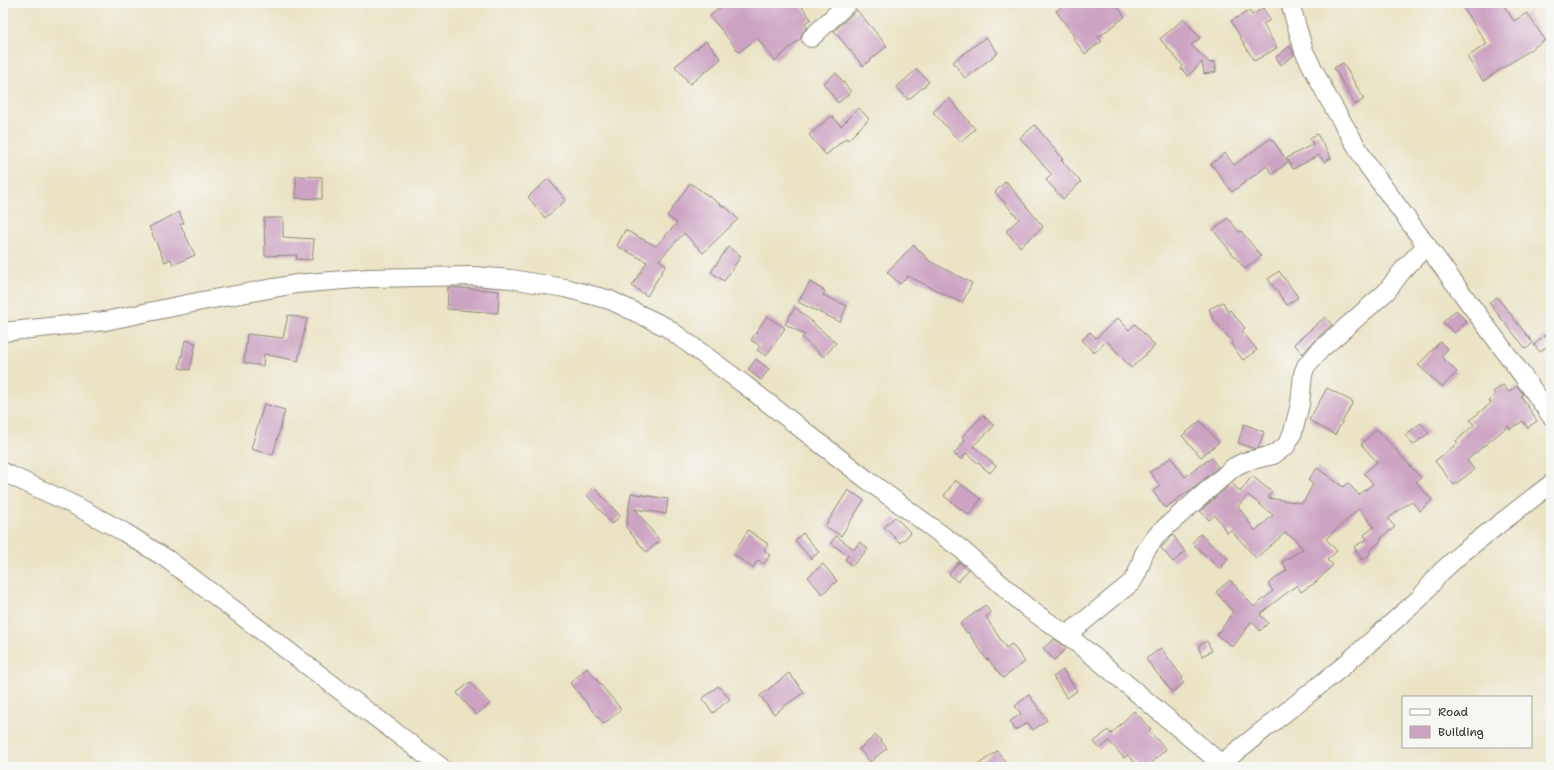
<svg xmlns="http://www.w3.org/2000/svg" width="1554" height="770" viewBox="0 0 1554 770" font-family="'Shantell Sans',sans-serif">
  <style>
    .building { fill: #cca3c2; fill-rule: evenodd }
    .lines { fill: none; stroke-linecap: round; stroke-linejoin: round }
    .minor-casing { stroke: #8a8778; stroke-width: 20 }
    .minor { stroke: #fff; stroke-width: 18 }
  </style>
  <rect width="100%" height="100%" fill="#f6f6f2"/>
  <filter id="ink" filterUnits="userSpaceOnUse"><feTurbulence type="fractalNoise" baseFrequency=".025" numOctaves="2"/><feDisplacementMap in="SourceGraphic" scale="8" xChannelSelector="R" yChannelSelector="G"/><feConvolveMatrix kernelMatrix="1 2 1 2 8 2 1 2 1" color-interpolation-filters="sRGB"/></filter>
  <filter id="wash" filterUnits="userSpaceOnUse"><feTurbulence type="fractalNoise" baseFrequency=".012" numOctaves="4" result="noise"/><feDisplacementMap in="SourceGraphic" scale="16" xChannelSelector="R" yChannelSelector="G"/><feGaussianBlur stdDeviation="0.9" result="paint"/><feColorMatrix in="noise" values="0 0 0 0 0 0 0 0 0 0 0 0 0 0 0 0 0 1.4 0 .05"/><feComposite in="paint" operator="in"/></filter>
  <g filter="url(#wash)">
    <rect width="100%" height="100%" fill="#eae3c4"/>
    <g id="blocks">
      <g class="building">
        <polygon points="726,3 799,3 811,19 804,24 807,27 801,35 801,38 775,61 757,38 739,52 710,16"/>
        <polygon points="1067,3 1115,3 1125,17 1098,37 1102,41 1085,54 1073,38 1075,37 1056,11"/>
        <polygon points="1460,3 1502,3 1514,21 1527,13 1545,40 1483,81 1467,57 1487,44"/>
        <polygon points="1263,8 1270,20 1263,24 1277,48 1254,61 1231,21 1249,11 1252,15"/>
        <polygon points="857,10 887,46 863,66 834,31"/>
        <polygon points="1184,19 1200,38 1191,45 1210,63 1215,62 1216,72 1204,74 1202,62 1188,76 1181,69 1183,66 1160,39"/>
        <polygon points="986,37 998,53 965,78 953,62"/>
        <polygon points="706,41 721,59 690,84 675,66"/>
        <polygon points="1290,46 1294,55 1281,65 1276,57"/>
        <polygon points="1343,63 1364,99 1355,105 1334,68"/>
        <polygon points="917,69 929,82 908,100 897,87"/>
        <polygon points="836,73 851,92 838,103 823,83"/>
        <polygon points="949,98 975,129 960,142 933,112"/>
        <polygon points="859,108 869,119 848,140 846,138 826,155 809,135 832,116 841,126"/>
        <polygon points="1035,125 1063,159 1061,160 1081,182 1063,199 1046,180 1052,175 1020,138"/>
        <polygon points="1317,134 1331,158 1324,162 1319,155 1293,169 1287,158 1313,144 1310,138"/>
        <polygon points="1271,138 1288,162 1272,174 1267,166 1232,192 1211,164 1225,153 1234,165"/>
        <polygon points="296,176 322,177 322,199 296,198"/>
        <polygon points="548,179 566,200 545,218 528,197"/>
        <polygon points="1006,181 1043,227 1020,247 1006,231 1019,219 995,192"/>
        <polygon points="690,183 724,207 725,206 738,219 703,253 684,233 659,260 666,265 647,296 632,286 647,262 617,246 625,230 656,246 677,223 667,216"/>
        <polygon points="179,212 184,223 180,224 195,255 173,265 171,259 165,262 149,227"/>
        <polygon points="264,218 283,218 283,237 314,239 312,260 296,259 297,255 265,256"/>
        <polygon points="1228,218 1239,232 1241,231 1261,256 1245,269 1213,230"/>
        <polygon points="914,245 931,262 972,283 962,303 908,276 900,284 887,272"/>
        <polygon points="728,247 741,256 724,281 711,272"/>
        <polygon points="1279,271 1298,297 1287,305 1268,279"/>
        <polygon points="810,282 825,291 823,295 847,306 840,322 798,302"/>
        <polygon points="448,287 499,291 498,313 447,309"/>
        <polygon points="1497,297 1533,343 1526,349 1489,303"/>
        <polygon points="1223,302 1228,312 1230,310 1245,328 1242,331 1257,350 1243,360 1231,344 1233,342 1214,320 1209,309"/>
        <polygon points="795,307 836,343 824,357 802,338 805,335 785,324"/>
        <polygon points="1456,310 1467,322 1454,333 1443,322"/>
        <polygon points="288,315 307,319 298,361 264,354 263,366 244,363 247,334 283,338"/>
        <polygon points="767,316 785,328 766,356 757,350 760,346 751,340"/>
        <polygon points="1325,317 1332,325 1313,342 1303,354 1294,344"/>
        <polygon points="1118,318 1129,330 1135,324 1155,346 1131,368 1107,341 1094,353 1082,340 1090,332 1096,338"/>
        <polygon points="1545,335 1551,343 1540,352 1534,345"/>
        <polygon points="185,340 196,343 190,370 179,368"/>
        <polygon points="1440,342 1448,349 1441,356 1457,372 1442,387 1418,365"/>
        <polygon points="756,359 769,369 761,380 748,370"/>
        <polygon points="1503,385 1509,392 1517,386 1523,394 1521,396 1537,421 1527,428 1523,421 1510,429 1508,426 1467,460 1474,470 1454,485 1435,461 1458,443 1456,441 1474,425 1470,420 1491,403 1489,400 1496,395 1493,392"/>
        <polygon points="1327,388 1353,402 1335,435 1309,420"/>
        <polygon points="264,404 285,410 273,455 251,449"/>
        <polygon points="983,415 994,426 973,446 996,466 990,473 966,453 962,460 954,454 965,440 962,437"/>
        <polygon points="1200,421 1219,442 1201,457 1182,436"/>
        <polygon points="1421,423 1429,433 1413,445 1405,435"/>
        <polygon points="1244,424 1264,432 1258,448 1254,449 1238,443"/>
        <path d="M1377,429L1421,478L1416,482L1432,500L1420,511L1411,501L1388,519L1395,527L1381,538L1382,540L1369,551L1371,554L1362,560L1354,547L1367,539L1364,535L1374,527L1359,509L1326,539L1337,551L1327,560L1333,565L1316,582L1301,592L1297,585L1275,602L1260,614L1268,623L1260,631L1252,621L1233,647L1217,635L1233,612L1216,592L1230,580L1254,607L1273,591L1268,584L1287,570L1282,562L1303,549L1295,539L1285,533L1256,558L1231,530L1227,533L1215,515L1209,520L1200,511L1232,483L1240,492L1252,476L1272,492L1268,498L1302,503L1303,501H1304L1313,484L1308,480L1317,468L1343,487L1348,483L1359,495L1373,484L1364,473L1377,462L1361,444ZM1248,495L1273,515L1255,531L1238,506Z"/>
        <polygon points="1171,457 1185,477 1211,458 1218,467 1193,489 1193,488 1165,508 1153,491 1160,486 1150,472"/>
        <polygon points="955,480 981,499 969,515 944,496"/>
        <polygon points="594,487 620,516 612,524 586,494"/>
        <polygon points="848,490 864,500 841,536 825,526"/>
        <polygon points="631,493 668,499 666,514 635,509 660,541 646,552 626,527"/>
        <polygon points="895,517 911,533 900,543 884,527"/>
        <polygon points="748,530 768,544 764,550 770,555 764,564 758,560 753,568 733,554"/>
        <polygon points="803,533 819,552 811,559 795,540"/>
        <polygon points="1200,534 1228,559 1220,569 1192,543"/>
        <polygon points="1173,535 1185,552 1173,562 1161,548"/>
        <polygon points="836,536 854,549 860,542 868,549 852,566 845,559 848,556 831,543"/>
        <polygon points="959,562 968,570 958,582 949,574"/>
        <polygon points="823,564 837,581 822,594 808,577"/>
        <polygon points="985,605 991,613 986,617 1006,648 1012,644 1025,662 1003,678 988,659 987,660 968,632 967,633 960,624"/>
        <polygon points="1054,639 1067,648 1054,660 1043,648"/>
        <polygon points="1207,641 1212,651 1202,656 1198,646"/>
        <polygon points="1161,648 1183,678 1181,680 1184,683 1172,692 1146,659"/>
        <polygon points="587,668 621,709 604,724 570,683"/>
        <polygon points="1063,670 1077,691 1067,698 1053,677"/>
        <polygon points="789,673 804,692 774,714 760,696"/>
        <polygon points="470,682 490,704 476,715 457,693"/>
        <polygon points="718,686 730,699 713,713 702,699"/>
        <polygon points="1029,695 1047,720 1033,730 1028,723 1015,730 1010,721 1021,714 1015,706"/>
        <polygon points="1134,711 1151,729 1149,731 1166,749 1148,767 1139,767 1128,755 1124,758 1109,741 1100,749 1094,742 1108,730 1111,734"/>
        <polygon points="876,735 887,748 870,762 859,749"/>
        <polygon points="997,751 1010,767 975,767"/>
      </g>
    </g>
  </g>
  <g filter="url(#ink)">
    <use href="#blocks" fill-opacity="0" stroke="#8a8778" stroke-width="1"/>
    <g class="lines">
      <defs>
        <g id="minor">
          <polyline points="1290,3 1304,51 1327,96 1368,166 1523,376 1551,416"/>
          <polyline points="811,38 848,3"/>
          <polyline points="3,332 105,321 202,301 296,284 368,278 474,276 511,279 565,288 610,300 666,327 745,385 866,479 961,549 1029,609 1067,635 1098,660 1225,767"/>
          <polyline points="3,472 74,505 124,532 167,559 441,767"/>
          <path d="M1067,635L1132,582C1138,574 1140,566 1143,556C1147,547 1153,540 1159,533L1234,467L1244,462L1273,455L1286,446L1293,432L1300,404L1303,374L1306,366L1320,350L1386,292L1403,270L1427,245"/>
          <polyline points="1217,767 1341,668 1420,598 1441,572 1463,552 1551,484"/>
        </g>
      </defs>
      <use href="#minor" class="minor-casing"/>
      <use href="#minor" class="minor"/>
    </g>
  </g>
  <rect width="1554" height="770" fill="none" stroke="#f6f6f2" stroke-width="16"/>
  <rect x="1402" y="696" width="130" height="52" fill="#f6f6f2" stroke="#a5a5a2"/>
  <rect x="1410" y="709" width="20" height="6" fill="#ffffff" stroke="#a5a5a2"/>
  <text x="1438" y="716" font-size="12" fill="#2b2b2b">Road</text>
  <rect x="1410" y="726" width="20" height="12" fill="#cca3c2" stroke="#a5a5a2"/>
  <text x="1438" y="736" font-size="12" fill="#2b2b2b">Building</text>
</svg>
